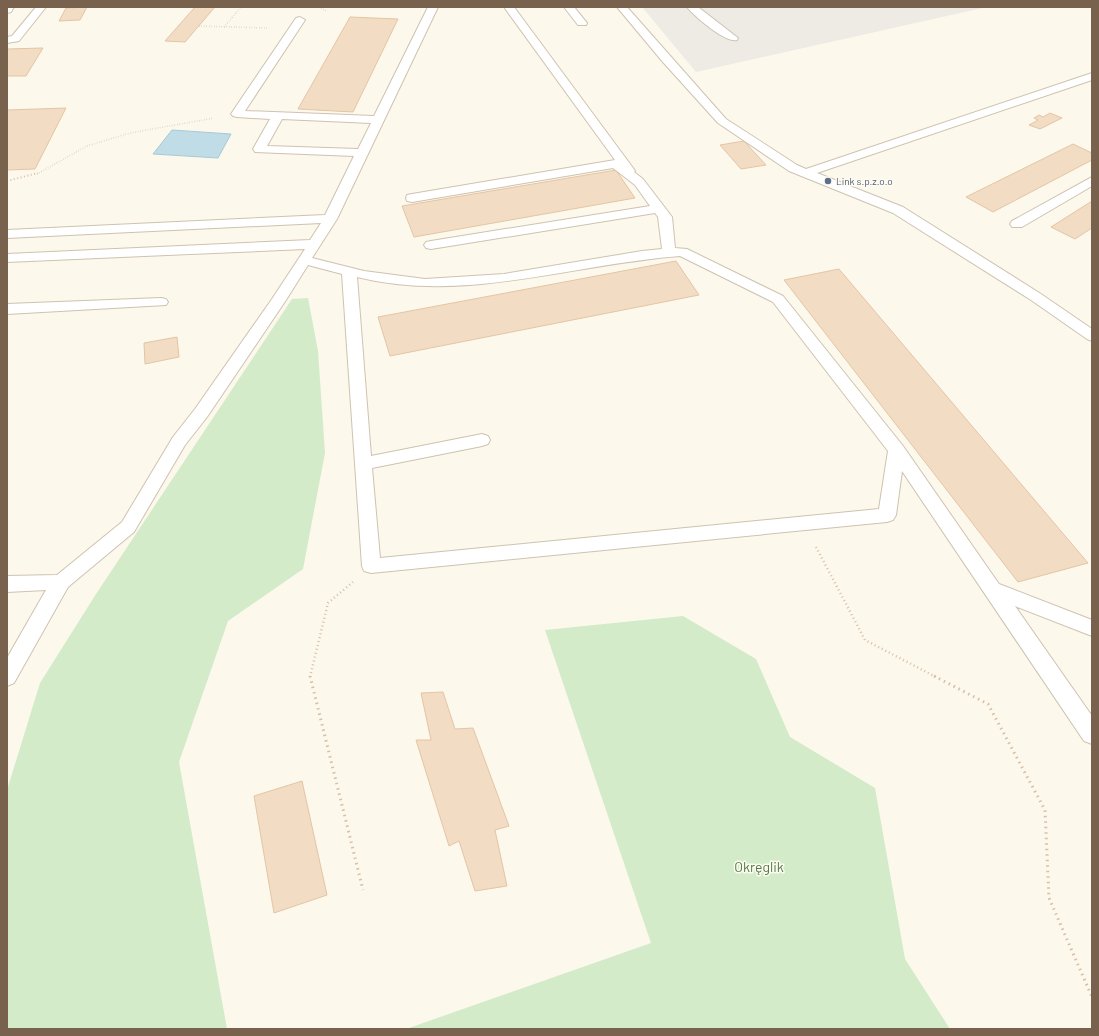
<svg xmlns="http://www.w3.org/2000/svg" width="1099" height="1036" viewBox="0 0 1099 1036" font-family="Barlow,sans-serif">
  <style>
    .industrial { fill: #eeeae4 }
    .green { fill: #d3ebc9 }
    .water { fill: #bfdce7; stroke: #a6cad8 }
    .building { fill: #f2dcc4; stroke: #e4c5a4 }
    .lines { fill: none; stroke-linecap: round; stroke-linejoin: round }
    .lane-casing { stroke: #cfc2b0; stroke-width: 2 }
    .path-far3 { stroke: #d7bfa6; stroke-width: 1.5; stroke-dasharray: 0.5 2; stroke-linecap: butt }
    .path-far2 { stroke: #d7bfa6; stroke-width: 2; stroke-dasharray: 1 2.5; stroke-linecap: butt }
    .path-far1 { stroke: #d7bfa6; stroke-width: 2.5; stroke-dasharray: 1 3; stroke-linecap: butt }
    .path { stroke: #d7bfa6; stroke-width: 3; stroke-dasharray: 1.5 4; stroke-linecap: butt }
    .lane { fill: #fff; fill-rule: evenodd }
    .service-dot { fill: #5c6f8a; stroke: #fffbf2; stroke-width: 1.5 }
    .labels { text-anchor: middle; stroke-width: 3; stroke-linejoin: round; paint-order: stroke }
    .far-service-label { font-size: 10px; fill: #4e5e75; stroke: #fffbf2; text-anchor: start }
    .near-park-label { font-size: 14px; fill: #4f7e45; stroke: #fffbf2 }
  </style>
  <rect width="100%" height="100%" fill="#fcf8ec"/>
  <polygon class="industrial" points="642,7 987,7 696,72"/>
  <g class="green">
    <polygon points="308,298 318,351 325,453 303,569 228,621 179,762 227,1029 7,1029 7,790 40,683 96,594 292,299"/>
    <polygon points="683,616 756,659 790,737 875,788 905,959 950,1029 406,1029 651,943 545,630"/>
  </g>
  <polygon class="water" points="172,130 231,134 218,158 153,154"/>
  <g class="building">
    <polygon points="87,7 80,20 59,21 66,8"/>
    <polygon points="195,7 215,7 185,42 165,41"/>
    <polygon points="350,17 398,19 353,112 298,109"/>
    <polygon points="43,48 26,76 7,76 7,49"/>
    <polygon points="66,108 35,169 7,170 7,110"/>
    <polygon points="1050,113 1062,118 1040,129 1029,125 1038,120 1034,118 1039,115 1043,117"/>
    <polygon points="744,141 766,165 741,169 720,145"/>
    <polygon points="1073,144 1092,153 1092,160 993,212 966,197"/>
    <polygon points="616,170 635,198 414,237 402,206"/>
    <polygon points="1092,201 1092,228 1075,239 1051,227"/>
    <polygon points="676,261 699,295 390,356 378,317"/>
    <polygon points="839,269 1088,563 1018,582 784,280"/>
    <polygon points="177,337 179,357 145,364 144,343"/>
    <polygon points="443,692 455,729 473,728 509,826 495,830 507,886 475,891 459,841 449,846 416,740 431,740 421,693"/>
    <polygon points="302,781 327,895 274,913 254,796"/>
  </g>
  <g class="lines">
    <defs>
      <g id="lane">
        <polygon points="7,7 14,7 11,12 7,13"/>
        <polygon points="36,7 46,7 19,41 7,43 7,37 12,36"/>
        <path d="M428,7H438L337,219L312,258L364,271L425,279L504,274L642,251L662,249L658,217L655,213L431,249L426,248L424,245L426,242L431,241L650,206L635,185L613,168L412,202L407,201L406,198L407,195L412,194L615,160L504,7H514L633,168L635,171L634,172L643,179L672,217L675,248L687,249L783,296L903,446L999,584L1092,620V636L1015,606L1092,716V744L1084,741L902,471L896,515L893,520L887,522L371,573L364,571L362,566L342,274L308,265L286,300L207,417L185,445L134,532L68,587L14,683L7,686V658L46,590L7,592V576L57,575L122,522L173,437L195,409L272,299L305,249L7,262V254L310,240L321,223L7,238V230L325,215L354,156L255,152L253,149L270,119L237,117L233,116L231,114L296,18L300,17L305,20L245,111L374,116ZM282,119L371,123L358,149L267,146ZM680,256L773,302L888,451L879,509L380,558L372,468L482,446L488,444L490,440L488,436L482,434L371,456L357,277C464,304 573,264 680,256Z"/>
        <polygon points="564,7 574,7 587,23 586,25 578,25"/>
        <polygon points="617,7 627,7 726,119 797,165 806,169 1092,73 1092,80 817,173 903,207 1041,294 1092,329 1092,341 1087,339 1031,300 893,213 789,171 718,123 662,61"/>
        <path d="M687,7H698L738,38L737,40C725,43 694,16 687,7Z"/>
        <polygon points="1092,177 1092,186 1022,227 1012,227 1010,224 1012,221"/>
        <polygon points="161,298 166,299 168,302 166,305 7,314 7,304"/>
      </g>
    </defs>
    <use href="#lane" class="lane-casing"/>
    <g class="path-far3">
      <polyline points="319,7 326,11"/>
      <polyline points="199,26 268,28"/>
      <polyline points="224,27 241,7"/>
      <polyline points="37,174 87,146 130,133 214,118"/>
    </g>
    <polyline class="path-far2" points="7,181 38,173"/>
    <g class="path-far1">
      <polyline points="816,547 865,640 936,677"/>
      <polyline points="310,677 328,603 353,582"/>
    </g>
    <g class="path">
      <polyline points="310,676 363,890"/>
      <polyline points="934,676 988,704 1045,810 1049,898 1092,997"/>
    </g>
    <use href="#lane" class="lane"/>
  </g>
  <circle class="service-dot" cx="828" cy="181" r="4"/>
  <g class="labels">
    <g class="far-service-label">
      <text x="836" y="185">Link s.p.z.o.o</text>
    </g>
    <g class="near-park-label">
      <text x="759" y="872">Okręglik</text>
    </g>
  </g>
  <rect width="1099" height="1036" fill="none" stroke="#78624e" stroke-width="16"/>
</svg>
